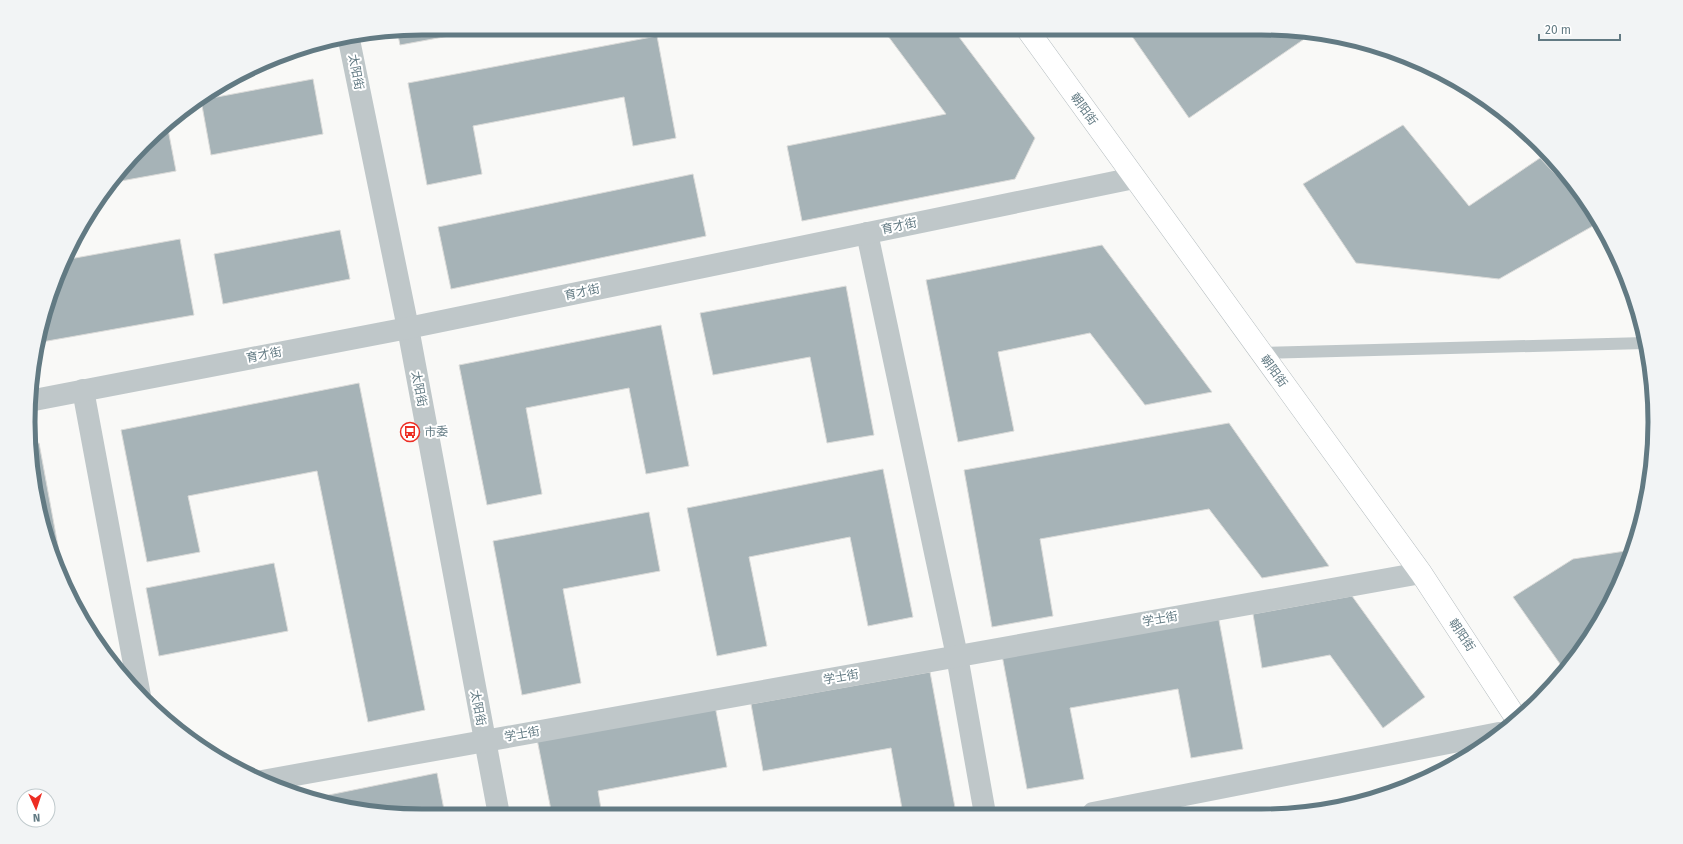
<svg xmlns="http://www.w3.org/2000/svg" width="1683" height="844" viewBox="0 0 1683 844" font-family="'Fira Sans','Noto Sans SC',sans-serif">
  <style>
    .building { fill: #a6b3b7; stroke: #dbdbd9 }
    .lines { fill: none; stroke-linecap: round; stroke-linejoin: round }
    .primary-casing { stroke: #b3bbbe; stroke-width: 23 }
    .lane { stroke: #bfc7c9; stroke-width: 12 }
    .street { stroke: #bfc7c9; stroke-width: 22 }
    .primary { stroke: #fff; stroke-width: 22 }
    .labels { text-anchor: middle; stroke-width: 4; stroke-linejoin: round; paint-order: stroke }
    .street-label { font-size: 12px; fill: #627a83; stroke: #fff }
    .poi-label { font-size: 12px; fill: #627a83; stroke: #fff; text-anchor: start }
    .rim { fill: none; stroke: #627a83; stroke-width: 5 }
  </style>
  <rect width="100%" height="100%" fill="#f9f9f7"/>
  <g class="building">
    <polygon points="422,28 448,28 449,36 400,45 397,30"/>
    <polygon points="882,28 953,29 1035,138 1015,179 802,221 787,146 946,114"/>
    <polygon points="1127,29 1287,29 1313,33 1189,118"/>
    <polygon points="657,36 676,138 633,146 624,97 473,126 482,174 427,185 408,83"/>
    <polygon points="313,79 323,134 211,155 201,100"/>
    <polygon points="167,124 176,171 110,183 126,162"/>
    <polygon points="1403,125 1469,206 1540,158 1600,222 1499,279 1356,263 1303,184"/>
    <polygon points="693,174 706,236 451,289 438,227"/>
    <polygon points="340,230 350,279 223,304 214,254"/>
    <polygon points="180,239 194,315 36,343 58,271 64,260"/>
    <polygon points="1102,245 1212,392 1145,405 1090,333 998,352 1014,431 958,442 926,280"/>
    <polygon points="846,286 874,435 827,443 810,357 713,375 700,313"/>
    <polygon points="661,325 689,466 646,474 629,388 526,408 542,494 487,505 459,365"/>
    <polygon points="359,383 425,710 368,722 317,471 188,496 200,552 147,562 121,430"/>
    <polygon points="1229,423 1329,566 1262,578 1209,509 1040,539 1053,616 992,627 964,470"/>
    <polygon points="39,443 65,584 64,584 41,524 31,473 30,445"/>
    <polygon points="883,469 913,617 868,626 850,537 749,557 767,646 717,656 687,508"/>
    <polygon points="649,512 660,571 563,589 581,683 522,695 493,541"/>
    <polygon points="1632,550 1614,596 1565,671 1513,597 1573,559"/>
    <polygon points="274,563 288,631 159,656 146,588"/>
    <polygon points="1352,596 1425,697 1383,728 1330,655 1262,668 1253,614"/>
    <polygon points="1218,615 1243,749 1191,758 1178,689 1070,708 1084,779 1027,789 1002,655"/>
    <polygon points="930,672 956,813 903,814 891,748 763,771 751,704"/>
    <polygon points="715,706 727,767 598,791 602,815 552,815 537,739"/>
    <polygon points="437,773 445,815 396,815 320,803 309,799"/>
  </g>
  <g class="lines">
    <defs>
      <polyline id="primary" points="1027,29 1421,573 1516,718"/>
    </defs>
    <use href="#primary" class="primary-casing"/>
    <polyline class="lane" points="1261,353 1645,343"/>
    <g class="street">
      <polyline points="348,35 408,328 499,815"/>
      <polyline points="867,233 957,656 985,814"/>
      <polyline points="83,390 140,696"/>
      <polyline points="29,401 408,328 1134,178"/>
      <polyline points="262,781 1421,573"/>
      <polyline points="1093,813 1499,733"/>
    </g>
    <use href="#primary" class="primary"/>
  </g>
  <defs>
    <symbol id="bus-ring" viewBox="-11 -11 22 22"><circle r="9.5" fill="#fff" stroke="#ed2d23" stroke-width="1.5"/><path d="M-5-6H5V4H4V6H2V4H-2V6H-4V4H-5ZM-3.5-4V0h7V-4ZM-3.5 1.2v1.5H-2V1.2ZM2 1.2v1.5H3.5V1.2Z" fill="#ed2d23"/></symbol>
  </defs>
  <g fill-rule="evenodd">
    <use href="#bus-ring" x="399" y="421" width="22" height="22"/>
  </g>
  <g class="labels">
    <g class="street-label">
      <text transform="translate(356 72) rotate(79)" y="4">太阳街</text>
      <text transform="translate(1084 109) rotate(54)" y="4">朝阳街</text>
      <text transform="translate(899 226) rotate(-12)" y="4">育才街</text>
      <text transform="translate(582 292) rotate(-12)" y="4">育才街</text>
      <text transform="translate(264 355) rotate(-11)" y="4">育才街</text>
      <text transform="translate(1274 371) rotate(54)" y="4">朝阳街</text>
      <text transform="translate(419 389) rotate(79)" y="4">太阳街</text>
      <text transform="translate(1160 619) rotate(-10)" y="4">学士街</text>
      <text transform="translate(1462 635) rotate(56)" y="4">朝阳街</text>
      <text transform="translate(841 677) rotate(-10)" y="4">学士街</text>
      <text transform="translate(478 708) rotate(79)" y="4">太阳街</text>
      <text transform="translate(522 734) rotate(-10)" y="4">学士街</text>
    </g>
    <g class="poi-label">
      <text x="424" y="436">市委</text>
    </g>
  </g>
  <path d="M0 0H1683V844H0ZM422 35H1261A387 387 0 0 1 1648 422V422A387 387 0 0 1 1261 809H422A387 387 0 0 1 35 422V422A387 387 0 0 1 422 35Z" fill="#f2f4f5" fill-rule="evenodd"/>
  <path class="rim" d="M422 35H1261A387 387 0 0 1 1648 422V422A387 387 0 0 1 1261 809H422A387 387 0 0 1 35 422V422A387 387 0 0 1 422 35Z"/>
  <g transform="translate(36 808) rotate(177)"><circle r="19" fill="#ffffff" stroke="#c0cacd"/>
  <path d="M0-3L7 15L0 10L-7 15Z" fill="#ed2d23"/>
  <text y="-6" font-size="11" font-weight="bold" text-anchor="middle" fill="#627a83">N</text>
  </g>
  <path d="M1539 34v6h81v-6" fill="none" stroke="#627a83" stroke-width="2"/>
  <text x="1545" y="34" font-size="12" fill="#627a83" stroke="#ffffff" stroke-width="3" paint-order="stroke">20 m</text>
</svg>
